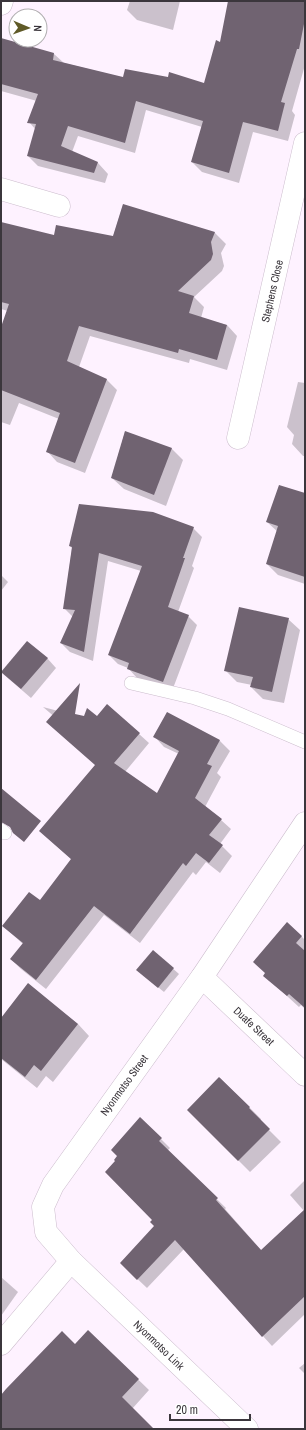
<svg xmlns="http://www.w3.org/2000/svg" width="306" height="1430" viewBox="0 0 306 1430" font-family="'Archivo Narrow',sans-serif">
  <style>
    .shadow { fill: #0003 }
    .building { fill: #706371 }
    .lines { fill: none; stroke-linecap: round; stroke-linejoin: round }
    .service-casing { stroke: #ccbdcd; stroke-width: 14 }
    .minor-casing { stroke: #ccbdcd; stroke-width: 23 }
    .service { stroke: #fff; stroke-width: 13 }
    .minor { stroke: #fff; stroke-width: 22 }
    .labels { text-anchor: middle; stroke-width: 4; stroke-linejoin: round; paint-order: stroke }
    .street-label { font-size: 11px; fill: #3b363c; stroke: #fff }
  </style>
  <rect width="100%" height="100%" fill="#fef2ff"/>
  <g class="shadow">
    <polygon points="130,1 180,1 173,30 137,20 127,10"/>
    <polygon points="229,1 305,1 305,65 292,111 295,115 288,141 253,132 239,183 202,172 192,162 202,127 146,110 135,153 78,136 72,152 98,163 108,174 105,183 38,166 28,156 36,130 29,122 37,101 1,91 1,46 54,54 64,63 124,78 205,84 221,43"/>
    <polygon points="123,205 215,233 226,244 221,253 224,266 222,271 194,297 204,307 201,318 227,325 237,336 227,370 190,359 189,363 90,336 79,367 107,380 117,390 85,473 57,462 47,451 59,419 19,403 10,425 1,422 1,330 8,311 1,309 1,223 54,236 113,237"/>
    <polygon points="298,382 305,383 305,456 303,456 292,444 294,435 287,427"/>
    <polygon points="125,432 172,449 183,460 166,506 124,489 112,478"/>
    <polygon points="305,494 305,584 278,575 267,564 278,532 267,522"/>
    <polygon points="193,528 202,537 192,566 194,568 178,612 188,616 197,625 172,691 137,678 128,668 118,664 109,655 141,571 108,561 93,661 70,652 61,643 73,617 64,608 72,548 70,546"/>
    <polygon points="1,575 8,582 1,591"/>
    <polygon points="288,619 300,630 284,703 263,699 251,687 252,685 237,682 226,671"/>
    <polygon points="47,658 56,668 31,698 2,673"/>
    <polygon points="107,705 149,743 125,772 157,795 179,754 164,747 155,737 167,713 220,741 230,751 217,773 221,777 205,807 221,820 231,829 220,844 232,856 220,873 206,862 196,875 193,872 140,943 104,915 46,989 21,969 11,959 23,944 3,926 40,902 72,860 40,831 103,758 43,707 85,718 97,718"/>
    <polygon points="301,936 305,940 305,1009 301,1005 299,1007 265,976"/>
    <polygon points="153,951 179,974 164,992 143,975"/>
    <polygon points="28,985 78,1024 89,1036 53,1082 46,1076 37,1088 1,1059 1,1019"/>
    <polygon points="220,1078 261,1119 260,1121 281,1142 250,1172 188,1110"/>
    <polygon points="161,1139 170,1148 167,1151 226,1208 225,1209 262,1251 304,1211 290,1195 305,1180 305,1314 272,1346 184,1249 147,1288 130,1272 155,1226 153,1220 107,1172"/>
    <polygon points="1,1277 18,1292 1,1316"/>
    <polygon points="89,1332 149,1390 132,1409 152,1429 1,1429 1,1398 75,1346"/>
    <polygon points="305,1363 305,1374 299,1368"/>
  </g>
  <g class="building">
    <polygon points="228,1 305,1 305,19 299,49 297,49 281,102 285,103 278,131 243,122 229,173 191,162 203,121 136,101 125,143 68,126 61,146 98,162 94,173 27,156 36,124 27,123 38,94 1,84 1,38 54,53 53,60 123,77 125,69 168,77 169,72 204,83 216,40 220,42"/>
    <polygon points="123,204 215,232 211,242 213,254 211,260 178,291 194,296 189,313 227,325 217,360 179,349 178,353 79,326 67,361 107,379 75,463 46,452 60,413 1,390 1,327 9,304 1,302 1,222 54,235 56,225 113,236"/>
    <polygon points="125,431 172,448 154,495 111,478"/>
    <polygon points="279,485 305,493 305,577 266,564 278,526 266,522"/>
    <polygon points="79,504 153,512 194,527 183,558 185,558 168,607 189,615 163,682 127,669 129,663 108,655 142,566 99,553 84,652 60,643 75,610 63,609 72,547 69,546"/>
    <polygon points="239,607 289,618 272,692 250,687 253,677 224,671"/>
    <polygon points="27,641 48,658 21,689 1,672"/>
    <polygon points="80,683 75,714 84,716 87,708 97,716 107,704 140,733 114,763 157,793 179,751 153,737 167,712 220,740 207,764 212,766 195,798 222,819 209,835 223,845 209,863 196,853 186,866 183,863 130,934 94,906 36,980 10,959 23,943 2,926 29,892 40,900 71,859 39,831 95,765 46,722"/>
    <polygon points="1,788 41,821 24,842 13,833 10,827 1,822"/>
    <polygon points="287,922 302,936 296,943 305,951 305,1008 289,994 287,996 263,976 265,973 253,962"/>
    <polygon points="153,950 174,968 158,988 136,970"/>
    <polygon points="28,983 78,1024 41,1071 34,1065 25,1077 1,1058 1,1018"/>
    <polygon points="219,1077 250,1107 249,1108 270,1129 238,1161 187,1110"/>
    <polygon points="140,1117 162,1138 159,1141 218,1198 216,1200 261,1250 305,1209 305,1296 262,1337 175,1240 137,1280 120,1263 154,1226 150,1222 152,1220 105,1172 115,1161 114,1160 117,1156 111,1150"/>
    <polygon points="88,1330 139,1379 122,1397 154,1429 1,1429 1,1395 6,1389 62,1331 75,1344"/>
  </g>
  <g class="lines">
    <defs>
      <g id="service">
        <polyline points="131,683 195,698 228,709 305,742"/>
        <polyline points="1,830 5,833"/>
      </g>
      <g id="minor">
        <polyline points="1,4 2,1"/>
        <polyline points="1,189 59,206"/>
        <polyline points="238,438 305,143"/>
        <polyline points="202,977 305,1075"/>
        <polyline points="1,1344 71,1261"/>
        <polyline points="247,1429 71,1261 46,1232 43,1207 53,1185 202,977 305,823"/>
      </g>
    </defs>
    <use href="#service" class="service-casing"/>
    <use href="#minor" class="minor-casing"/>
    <use href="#service" class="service"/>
    <use href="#minor" class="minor"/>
  </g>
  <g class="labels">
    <g class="street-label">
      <text transform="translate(272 291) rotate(-77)" y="4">Stephens Close</text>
      <text transform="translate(254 1026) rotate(43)" y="4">Duafe Street</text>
      <text transform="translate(124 1085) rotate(-54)" y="4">Nyonmotso Street</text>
      <text transform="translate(159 1345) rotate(44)" y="4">Nyonmotso Link</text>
    </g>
  </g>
  <rect width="306" height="1430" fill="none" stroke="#3b363c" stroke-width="4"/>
  <g transform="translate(28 28) rotate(92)"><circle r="19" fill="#ffffff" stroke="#b1afb1"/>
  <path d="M0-3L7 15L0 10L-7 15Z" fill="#5f5a27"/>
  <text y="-6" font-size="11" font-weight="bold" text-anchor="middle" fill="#3b363c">N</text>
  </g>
  <path d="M170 1414v6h80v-6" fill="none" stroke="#3b363c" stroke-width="2"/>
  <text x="176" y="1414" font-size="12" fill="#3b363c" stroke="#ffffff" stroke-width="3" paint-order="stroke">20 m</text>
</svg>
